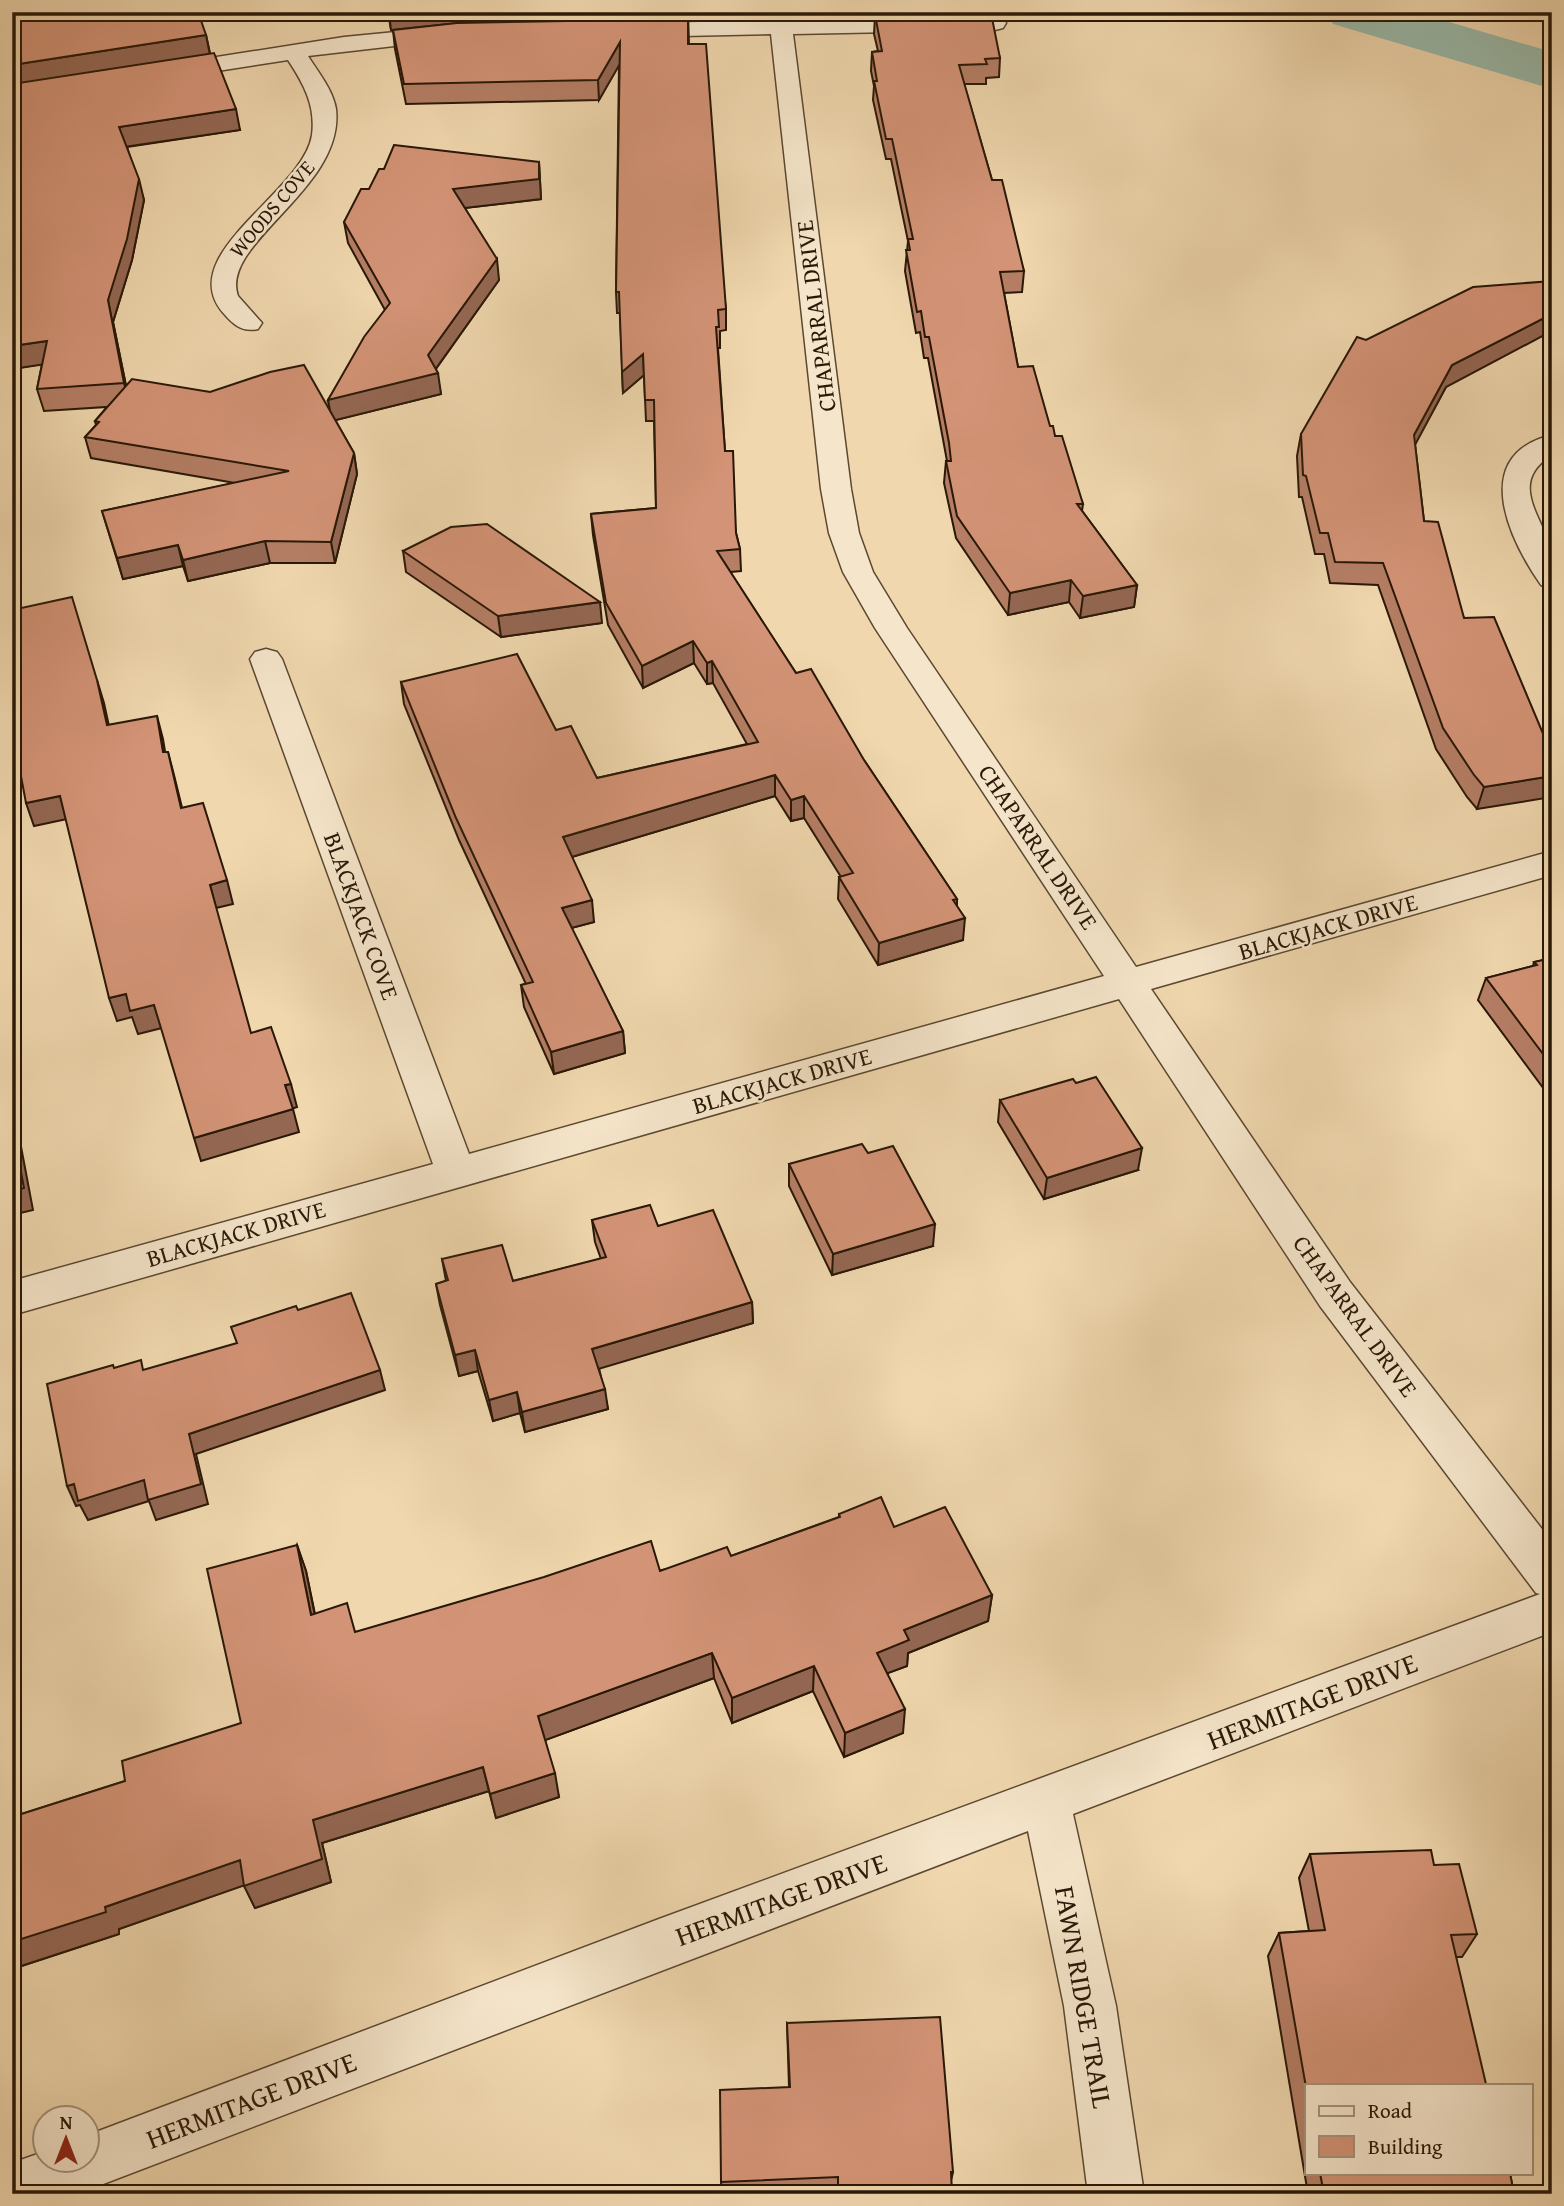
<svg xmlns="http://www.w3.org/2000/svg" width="1564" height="2206" viewBox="0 0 1564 2206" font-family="'Gentium Book Plus',serif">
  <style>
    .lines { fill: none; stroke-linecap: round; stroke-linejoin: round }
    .river { fill: #9abaaa; fill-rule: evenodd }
    .street-casing { stroke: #5b4831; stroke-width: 3 }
    .street { fill: #f5e5ca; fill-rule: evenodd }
    .wall { fill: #b57e65; stroke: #291807; stroke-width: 2 }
    .shaded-wall { fill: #946753; stroke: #291807; stroke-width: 2 }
    .building { fill: #d39376; stroke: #291807; stroke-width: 2 }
    .labels { text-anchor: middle; stroke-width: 5; stroke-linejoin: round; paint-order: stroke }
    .far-street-label { font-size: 21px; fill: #291807; stroke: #f5e5ca }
    .street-label { font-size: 24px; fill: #291807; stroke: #f5e5ca }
    .near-street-label { font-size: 28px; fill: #291807; stroke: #f5e5ca }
  </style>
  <rect width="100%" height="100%" fill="#f0d7ae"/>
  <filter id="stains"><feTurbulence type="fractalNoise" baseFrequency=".00286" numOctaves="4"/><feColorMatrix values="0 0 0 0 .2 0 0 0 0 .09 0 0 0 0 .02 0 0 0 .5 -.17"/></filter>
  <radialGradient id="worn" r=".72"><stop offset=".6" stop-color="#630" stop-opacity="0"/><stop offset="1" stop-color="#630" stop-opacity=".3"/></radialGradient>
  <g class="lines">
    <polygon class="river" points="1325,12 1415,12 1552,52 1552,89 1333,24"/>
    <defs>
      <g id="street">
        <polygon points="768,12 790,12 791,20 995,16 1003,18 1006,23 1003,28 995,30 793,34 851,489 859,533 873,572 907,628 1136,967 1552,851 1552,875 1151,989 1350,1282 1552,1542 1552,1632 1073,1814 1116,2006 1144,2194 1088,2194 1064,2006 1028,1831 77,2194 12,2194 12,2163 46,2151 46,2160 88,2160 88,2135 659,1919 1540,1594 1536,1593 1320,1306 1119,999 12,1315 12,1281 433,1164 250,659 255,652 266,649 277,652 282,659 469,1154 1104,976 875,628 843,572 829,533 821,489 771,34 636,37 628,35 625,30 628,25 636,23 769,21"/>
        <path d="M447,27L455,29L458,34L455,39L308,56C318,72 333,90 336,109C345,189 219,243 238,296L262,323L258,329C244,332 236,327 226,316C168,256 303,194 312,135C316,105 303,83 288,60L166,79L158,77L155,72L158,67L166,65L344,37Z"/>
        <path d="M1552,435V455C1508,482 1541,515 1551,549C1555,560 1552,576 1552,588L1541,585C1509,539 1469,455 1552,435Z"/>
      </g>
    </defs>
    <use href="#street" class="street-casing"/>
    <use href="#street" class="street"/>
  </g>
  <g class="wall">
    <polygon points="12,12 206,35 210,53 240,130 127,147 144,200 132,260 113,322 126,386 210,392 330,411 328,400 385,310 348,243 344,222 369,189 539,162 541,199 465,208 499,280 436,369 441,394 335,420 354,453 357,474 335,563 270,563 188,581 183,566 123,579 102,511 235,483 91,458 85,437 96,425 95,421 107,407 44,411 37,389 42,364 12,369"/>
    <polygon points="388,12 688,12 689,44 726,309 726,330 720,331 720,348 718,348 725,451 736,533 740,549 741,571 730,572 796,673 864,760 957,899 957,906 963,940 878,965 838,899 839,877 841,877 804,818 791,821 775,796 572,857 594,922 571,928 623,1031 625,1053 554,1074 524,1007 521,985 526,984 459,840 404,704 401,682 556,730 597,778 747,744 713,683 707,684 694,663 643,688 608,625 593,535 591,514 656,508 654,421 646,421 644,375 623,393 620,313 617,313 616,292 619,64 599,100 406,104 395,49 393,30 445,25 391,30"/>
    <polygon points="869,12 985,12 1000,58 999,77 986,78 986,84 964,84 992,180 1024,271 1022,292 1004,293 1018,367 1055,436 1083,504 1082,511 1137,585 1134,607 1080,618 1069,602 1008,615 956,538 944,483 946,461 947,461 928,358 924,358 920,332 916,333 905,271 908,241 891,159 886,159 873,100 874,86 871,71 872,52 878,51 874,34 875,16 870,16"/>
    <polygon points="1446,387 1415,444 1424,521 1464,618 1552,755 1477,809 1467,797 1436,749 1378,585 1330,583 1324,554 1315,554 1302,497 1299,497 1297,456 1301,434"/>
    <polygon points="403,551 602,623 501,637 406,572"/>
    <polygon points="1552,958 1552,1100 1478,1000 1486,978 1533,966 1534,962"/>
    <polygon points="1000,1100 1138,1170 1044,1199 998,1122"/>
    <polygon points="868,1153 933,1246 832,1275 789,1186 789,1164"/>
    <polygon points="592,1220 658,1226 752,1302 753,1323 599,1368 608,1409 525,1432 520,1413 493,1421 478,1371 459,1376 440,1305 436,1284 446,1281 442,1259 513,1281 601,1259 595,1242"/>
    <polygon points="839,1514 894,1527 992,1595 988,1621 908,1653 907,1666 887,1673 903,1733 844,1757 813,1691 732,1723 714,1678 545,1740 559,1797 496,1818 489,1791 322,1843 331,1882 255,1908 244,1885 119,1929 119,1934 12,1969 12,1817 125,1781 241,1723 297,1545 306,1571 315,1614 356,1632 731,1556 839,1517"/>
    <polygon points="1310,1854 1434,1865 1477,1934 1462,1957 1456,1957 1307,2085 1307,2173 1510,2173 1514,2194 1308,2194 1268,1956 1279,1933 1309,1931 1299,1878"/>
    <polygon points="787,2023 953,2172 951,2181 952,2194 722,2194 721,2182 789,2087"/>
  </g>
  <g class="shaded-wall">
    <polygon points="389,12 458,12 459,23 391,30"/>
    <polygon points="206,35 210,55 12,86 12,65"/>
    <polygon points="620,42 621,62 599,100 598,80"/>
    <polygon points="236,109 240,130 124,147 119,127"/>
    <polygon points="539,162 541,199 456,209 453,189"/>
    <polygon points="139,179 144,200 132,260 113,322 130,405 124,383 108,300"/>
    <polygon points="497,259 499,280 432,374 438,373 441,394 332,421 328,400 428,355"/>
    <polygon points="1552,314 1552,331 1446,387 1409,456 1414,435 1452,365"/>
    <polygon points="47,341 53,363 12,369 12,346"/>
    <polygon points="643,354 644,375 623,393 622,372"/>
    <polygon points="354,453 357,474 335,563 331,542"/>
    <polygon points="265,541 270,563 188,581 183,560"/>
    <polygon points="178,545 183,566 123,579 117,558"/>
    <polygon points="1071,580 1069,602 1008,615 1010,593"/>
    <polygon points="1137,585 1134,607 1080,618 1083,596"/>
    <polygon points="600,602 602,623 501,637 498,616"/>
    <polygon points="693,641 694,663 643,688 642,666"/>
    <polygon points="712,661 713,683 707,684 707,663"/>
    <polygon points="97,680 104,703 114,749 107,725"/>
    <polygon points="157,716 163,739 169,776 163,752"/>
    <polygon points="12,749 17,755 20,773 12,775"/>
    <polygon points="168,752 174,775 188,832 181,808"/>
    <polygon points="775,775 775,796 565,859 563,837"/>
    <polygon points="1552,776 1552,797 1477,809 1484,787"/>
    <polygon points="60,796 67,819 34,826 26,803"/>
    <polygon points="804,796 804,818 791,821 791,800"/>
    <polygon points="227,880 233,904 216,908 210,885"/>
    <polygon points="592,900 594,922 564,930 562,908"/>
    <polygon points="965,918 963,940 878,965 879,943"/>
    <polygon points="126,994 154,1005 162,1028 138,1034 132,1017 117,1021 109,998"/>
    <polygon points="623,1031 625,1053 554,1074 551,1052"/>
    <polygon points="291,1084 297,1107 291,1109 285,1085"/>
    <polygon points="12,1099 33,1210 12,1215"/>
    <polygon points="293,1109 299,1132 201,1161 194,1138"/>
    <polygon points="1142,1148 1138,1170 1044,1199 1047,1178"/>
    <polygon points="935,1224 933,1246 832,1275 833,1254"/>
    <polygon points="752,1302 753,1323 595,1370 592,1349"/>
    <polygon points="475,1350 478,1371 459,1376 455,1355"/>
    <polygon points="380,1370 385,1390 196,1454 208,1504 156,1520 149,1501 88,1520 80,1505 76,1506 67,1486 74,1484 189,1434"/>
    <polygon points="605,1389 608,1409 525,1432 522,1412"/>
    <polygon points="517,1392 520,1413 493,1421 489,1400"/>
    <polygon points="297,1545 306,1571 320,1641 311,1615"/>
    <polygon points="992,1595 988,1621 908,1653 907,1666 875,1678 877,1653 904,1630"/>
    <polygon points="712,1653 714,1678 543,1741 538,1716"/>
    <polygon points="814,1666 813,1691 732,1723 732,1698"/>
    <polygon points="905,1709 903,1733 844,1757 845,1733"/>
    <polygon points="483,1767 489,1791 322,1843 331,1882 255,1908 244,1886 313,1820"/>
    <polygon points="555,1773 559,1797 496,1818 490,1794"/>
    <polygon points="240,1860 251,1883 119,1929 119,1934 12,1969 12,1942 105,1907"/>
  </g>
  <g class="building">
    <polygon points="12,12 198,12 206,35 12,65"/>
    <polygon points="991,13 1000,58 985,59 987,64 959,65 992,180 1002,180 1024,271 1000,272 1018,367 1033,366 1050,426 1053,426 1055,436 1062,436 1083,504 1077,504 1137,585 1083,596 1071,580 1010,593 957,516 946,461 951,461 949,443 929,337 925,337 921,311 917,312 906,250 910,250 908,239 913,239 892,139 886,139 874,81 877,81 872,52 882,51 875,15"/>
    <polygon points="688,19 688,44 706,44 726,309 718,310 719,327 716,327 725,451 733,451 736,533 740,549 717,551 796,673 811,669 864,760 957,899 953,900 965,918 879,943 839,877 853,873 804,796 791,800 775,775 563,837 592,900 562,908 623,1031 551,1052 521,985 533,982 456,818 401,682 517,654 556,730 571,726 597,778 758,742 712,661 707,663 693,641 642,666 606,603 591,514 656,508 654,400 645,400 643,354 622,372 619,292 616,292 620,42 598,80 404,84 393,30 457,23"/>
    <polygon points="214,53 236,109 119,127 139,179 127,239 108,300 124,383 37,389 47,341 12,346 12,84"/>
    <polygon points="394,145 539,162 539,179 453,189 497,259 428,355 438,373 328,400 364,337 390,303 344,222 361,189 369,189 379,169 384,169"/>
    <polygon points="1552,281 1552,314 1452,365 1414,435 1424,521 1438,522 1464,618 1494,617 1552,755 1552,776 1484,787 1474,775 1443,728 1383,563 1335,562 1328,533 1320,533 1306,476 1303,475 1301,434 1357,337 1366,340 1473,287"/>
    <polygon points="304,365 354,453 331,542 265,541 183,560 178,545 117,558 102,511 289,471 85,437 99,422 95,421 132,379 210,392 270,372"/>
    <polygon points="487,524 600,602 498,616 403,551 451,527"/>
    <polygon points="72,597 97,680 107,725 157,716 163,752 168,752 181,808 203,803 227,880 210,885 251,1033 271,1027 291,1084 285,1085 293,1109 194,1138 154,1005 130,1011 126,994 109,998 60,796 26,803 17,755 14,756 12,749 12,610"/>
    <polygon points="1552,958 1552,1066 1486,978 1537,965 1534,962"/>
    <polygon points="1096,1077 1142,1148 1047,1178 1000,1100 1073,1079 1076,1083"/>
    <polygon points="12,1125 24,1188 12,1191"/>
    <polygon points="862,1144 868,1153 893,1146 935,1224 833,1254 789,1164"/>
    <polygon points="650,1205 658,1226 713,1210 752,1302 592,1349 605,1389 522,1412 517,1392 489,1400 475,1350 455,1355 436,1284 448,1280 442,1259 502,1245 513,1281 606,1257 592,1220"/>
    <polygon points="351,1293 380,1370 189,1434 201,1484 148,1500 144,1480 78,1501 74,1484 67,1486 47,1384 113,1365 114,1368 141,1360 143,1370 237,1343 231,1327 296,1306 298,1310"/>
    <polygon points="881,1497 894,1527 945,1507 992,1595 904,1630 909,1640 877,1653 905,1709 845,1733 814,1666 732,1698 712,1653 538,1716 555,1773 490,1794 483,1767 313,1820 322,1859 244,1886 240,1860 105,1907 106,1912 12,1942 12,1817 125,1781 122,1761 241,1723 207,1569 297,1545 311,1615 347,1603 355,1632 544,1577 651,1541 660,1571 727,1547 731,1556 840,1517 839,1514"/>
    <polygon points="1431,1850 1434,1865 1459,1864 1477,1934 1451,1935 1486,2084 1490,2084 1490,2085 1307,2085 1307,2093 1279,1933 1325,1930 1310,1854"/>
    <polygon points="940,2017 953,2172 951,2172 952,2194 838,2194 838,2177 721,2182 720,2090 790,2087 787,2023"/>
    <polygon points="1320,2173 1510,2173 1514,2194 1324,2194"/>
  </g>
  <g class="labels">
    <g class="far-street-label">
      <text transform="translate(272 209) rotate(-50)" y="7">WOODS COVE</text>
    </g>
    <g class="street-label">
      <text transform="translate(816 316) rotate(-97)" y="8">CHAPARRAL DRIVE</text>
      <text transform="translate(1038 847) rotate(56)" y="8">CHAPARRAL DRIVE</text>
      <text transform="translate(361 916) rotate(70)" y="8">BLACKJACK COVE</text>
      <text transform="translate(1328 927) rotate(-16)" y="8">BLACKJACK DRIVE</text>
      <text transform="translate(782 1081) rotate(-16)" y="8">BLACKJACK DRIVE</text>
      <text transform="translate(236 1234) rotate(-16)" y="8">BLACKJACK DRIVE</text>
      <text transform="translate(1355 1316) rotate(54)" y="8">CHAPARRAL DRIVE</text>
    </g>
    <g class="near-street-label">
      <text transform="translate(1312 1701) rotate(-21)" y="10">HERMITAGE DRIVE</text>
      <text transform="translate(781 1899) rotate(-20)" y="10">HERMITAGE DRIVE</text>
      <text transform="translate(1084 1997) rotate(80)" y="10">FAWN RIDGE TRAIL</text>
      <text transform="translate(251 2100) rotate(-21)" y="10">HERMITAGE DRIVE</text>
    </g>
  </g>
  <rect width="1564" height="2206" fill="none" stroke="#f0d7ae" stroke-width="42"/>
  <rect x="14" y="14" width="1536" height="2178" fill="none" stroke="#291807" stroke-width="3.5"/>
  <rect x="21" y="21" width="1522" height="2164" fill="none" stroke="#291807" stroke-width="2"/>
  <rect x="1305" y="2084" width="228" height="91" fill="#f5e5ca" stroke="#a3937c" stroke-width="2"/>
  <rect x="1319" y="2106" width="35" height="10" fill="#f5e5ca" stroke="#a3937c" stroke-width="2"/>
  <text x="1368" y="2118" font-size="21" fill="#291807">Road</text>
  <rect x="1319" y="2136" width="35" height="21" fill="#d39376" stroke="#a3937c" stroke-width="2"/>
  <text x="1368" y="2154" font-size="21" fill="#291807">Building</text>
  <g transform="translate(66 2139)"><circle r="33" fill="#f5e5ca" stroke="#a3937c" stroke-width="2"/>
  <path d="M0-5L12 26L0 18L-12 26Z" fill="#8f2418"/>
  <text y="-10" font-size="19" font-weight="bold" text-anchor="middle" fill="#291807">N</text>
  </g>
  <rect width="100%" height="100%" filter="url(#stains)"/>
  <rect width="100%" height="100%" fill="url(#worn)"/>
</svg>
